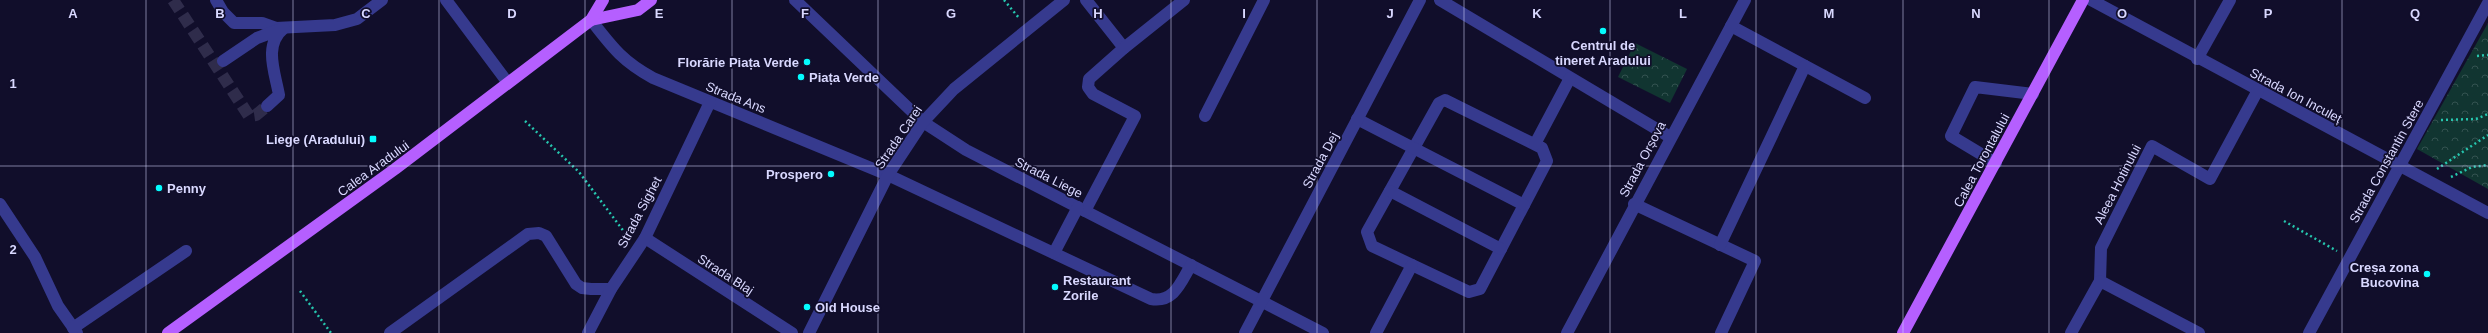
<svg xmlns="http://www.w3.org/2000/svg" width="2488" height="333" viewBox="0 0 2488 333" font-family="Arial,sans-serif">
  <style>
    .park { fill: url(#park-crowns) }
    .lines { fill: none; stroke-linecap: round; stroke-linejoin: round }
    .minor-tunnel { stroke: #2f2c4b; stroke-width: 12; stroke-dasharray: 12 6; stroke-linecap: butt }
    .path { stroke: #26c6ae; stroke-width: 2.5; stroke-dasharray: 2 3; stroke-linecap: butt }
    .minor { stroke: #363a8e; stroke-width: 12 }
    .major { stroke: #b55fff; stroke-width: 12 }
    .grid { fill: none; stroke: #d9d8ff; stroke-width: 1; stroke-opacity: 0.55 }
    .poi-dot { fill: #04fcff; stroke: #110e2b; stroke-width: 1.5 }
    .labels { text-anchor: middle; stroke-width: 3.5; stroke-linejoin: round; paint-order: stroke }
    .poi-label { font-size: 13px; font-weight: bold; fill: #d9d8ff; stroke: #110e2b; text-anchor: end }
    .street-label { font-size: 13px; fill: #d9d8ff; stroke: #110e2b }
    .grid-label { font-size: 13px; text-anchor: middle; font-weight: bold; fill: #d9d8ff; stroke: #110e2b; stroke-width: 3.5; stroke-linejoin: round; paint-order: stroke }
  </style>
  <defs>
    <pattern id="park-crowns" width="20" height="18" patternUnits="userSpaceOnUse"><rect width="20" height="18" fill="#113531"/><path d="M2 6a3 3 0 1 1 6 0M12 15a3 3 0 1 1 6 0" fill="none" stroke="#335250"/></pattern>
  </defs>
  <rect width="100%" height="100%" fill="#110e2b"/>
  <g class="park">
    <polygon points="2488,23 2488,189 2417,149"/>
    <polygon points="1635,43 1687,69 1670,103 1618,77"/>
  </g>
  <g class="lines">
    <polyline class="minor-tunnel" points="173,0 249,116 256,115 267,106"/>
    <g class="path">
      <polyline points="1004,0 1019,18"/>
      <polyline points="2477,56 2488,55"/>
      <polyline points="2441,120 2476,119 2488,114"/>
      <polyline points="525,121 579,172 628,237"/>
      <polyline points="2437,169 2488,135"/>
      <polyline points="2451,177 2472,167 2488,165"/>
      <polyline points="2284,221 2337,251"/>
      <polyline points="300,291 331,333"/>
    </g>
    <g class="minor">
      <polyline points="216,0 223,12 234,23 262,23 276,28 335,25 357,19 382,0"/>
      <polyline points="446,0 508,83"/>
      <polyline points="795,0 923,122 966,150 1323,333"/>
      <polyline points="1086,0 1124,48"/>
      <polyline points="1440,0 1670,137"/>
      <polyline points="2091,0 2488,213"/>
      <path d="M591,20C612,47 622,61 653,78L888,175L1151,299C1174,303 1181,282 1191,265"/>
      <polyline points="1731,26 1865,98"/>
      <polyline points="2197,59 2230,0"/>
      <path d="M223,61L257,38L284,28C263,45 275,72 279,95L267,106"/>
      <polygon points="1445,100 1542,148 1547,161 1480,289 1469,292 1372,246 1367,232 1439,103"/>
      <polyline points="1205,116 1264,0"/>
      <polyline points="1357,119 1524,205"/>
      <polyline points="1535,144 1570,78"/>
      <polyline points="1996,163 1951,136 1975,87 2033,94"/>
      <polyline points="1390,191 1501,249"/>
      <polyline points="0,204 35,257 58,306 77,333"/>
      <polyline points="1634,204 1755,261 1721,333"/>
      <polyline points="1085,211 1135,116 1093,94 1088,87 1089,79 1124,48 1184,0"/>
      <polyline points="645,238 792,333"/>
      <polyline points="1720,245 1805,66"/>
      <polyline points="1054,253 1078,207"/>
      <polyline points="2100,281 2101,248 2152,146 2210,179 2258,90"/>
      <polyline points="73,328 186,251"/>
      <polyline points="390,333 528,234 539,233 546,236 576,284 582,288 591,289 611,289"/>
      <polyline points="588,333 611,289 645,238 710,102"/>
      <polyline points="809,333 888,175 923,122 954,89 1064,0"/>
      <polyline points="1245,333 1420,0"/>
      <polyline points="1376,333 1412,265"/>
      <polyline points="1567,333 1745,0"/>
      <polyline points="2071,333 2100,281 2199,333"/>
      <polyline points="2309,333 2488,3"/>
    </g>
    <g class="major">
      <polyline points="591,20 638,10 651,0"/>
      <polyline points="168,333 395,169 591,20 603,0"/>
      <polyline points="1903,333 2083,0"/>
    </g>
  </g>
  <path class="grid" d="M146,0V333M293,0V333M439,0V333M585,0V333M732,0V333M878,0V333M1024,0V333M1171,0V333M1317,0V333M1464,0V333M1610,0V333M1756,0V333M1903,0V333M2049,0V333M2195,0V333M2342,0V333M0,166H2488"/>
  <g class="poi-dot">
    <circle cx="1603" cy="31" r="4"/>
    <circle cx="807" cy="62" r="4"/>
    <circle cx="801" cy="77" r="4"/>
    <rect x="369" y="135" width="8" height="8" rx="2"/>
    <circle cx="831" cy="174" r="4"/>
    <circle cx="159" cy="188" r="4"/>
    <circle cx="2427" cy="274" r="4"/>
    <circle cx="1055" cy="287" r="4"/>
    <circle cx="807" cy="307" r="4"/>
  </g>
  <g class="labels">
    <g class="poi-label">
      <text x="1603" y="50" text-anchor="middle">Centrul de<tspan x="1603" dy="15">tineret Aradului</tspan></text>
      <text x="799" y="67">Florărie Piața Verde</text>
      <text x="809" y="82" text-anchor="start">Piața Verde</text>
      <text x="365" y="144">Liege (Aradului)</text>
      <text x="823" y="179">Prospero</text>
      <text x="167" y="193" text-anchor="start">Penny</text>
      <text x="2419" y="272">Creșa zona<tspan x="2419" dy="15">Bucovina</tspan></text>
      <text x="1063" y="285" text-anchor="start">Restaurant<tspan x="1063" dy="15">Zorile</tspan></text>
      <text x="815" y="312" text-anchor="start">Old House</text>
    </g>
    <g class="street-label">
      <text transform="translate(2296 95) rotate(28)" y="5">Strada Ion Inculeț</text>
      <text transform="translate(736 97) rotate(22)" y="5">Strada Ans</text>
      <text transform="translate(898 137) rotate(-56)" y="5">Strada Carei</text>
      <text transform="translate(1642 159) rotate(-62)" y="5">Strada Orșova</text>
      <text transform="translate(1320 160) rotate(-62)" y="5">Strada Dej</text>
      <text transform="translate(1981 160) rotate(-62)" y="5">Calea Torontalului</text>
      <text transform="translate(2386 161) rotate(-61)" y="5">Strada Constantin Stere</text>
      <text transform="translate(373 168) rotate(-36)" y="5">Calea Aradului</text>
      <text transform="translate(1049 177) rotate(27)" y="5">Strada Liege</text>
      <text transform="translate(2117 184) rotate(-63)" y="5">Aleea Hotinului</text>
      <text transform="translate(639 212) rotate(-62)" y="5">Strada Sighet</text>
      <text transform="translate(726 274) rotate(33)" y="5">Strada Blaj</text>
    </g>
  </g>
  <g class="grid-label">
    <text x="73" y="18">A</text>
    <text x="220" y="18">B</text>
    <text x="366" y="18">C</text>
    <text x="512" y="18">D</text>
    <text x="659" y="18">E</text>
    <text x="805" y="18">F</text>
    <text x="951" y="18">G</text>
    <text x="1098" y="18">H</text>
    <text x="1244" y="18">I</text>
    <text x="1390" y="18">J</text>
    <text x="1537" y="18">K</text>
    <text x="1683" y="18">L</text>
    <text x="1829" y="18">M</text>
    <text x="1976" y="18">N</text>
    <text x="2122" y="18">O</text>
    <text x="2268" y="18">P</text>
    <text x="2415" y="18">Q</text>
    <text x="13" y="88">1</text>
    <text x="13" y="254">2</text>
  </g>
</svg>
